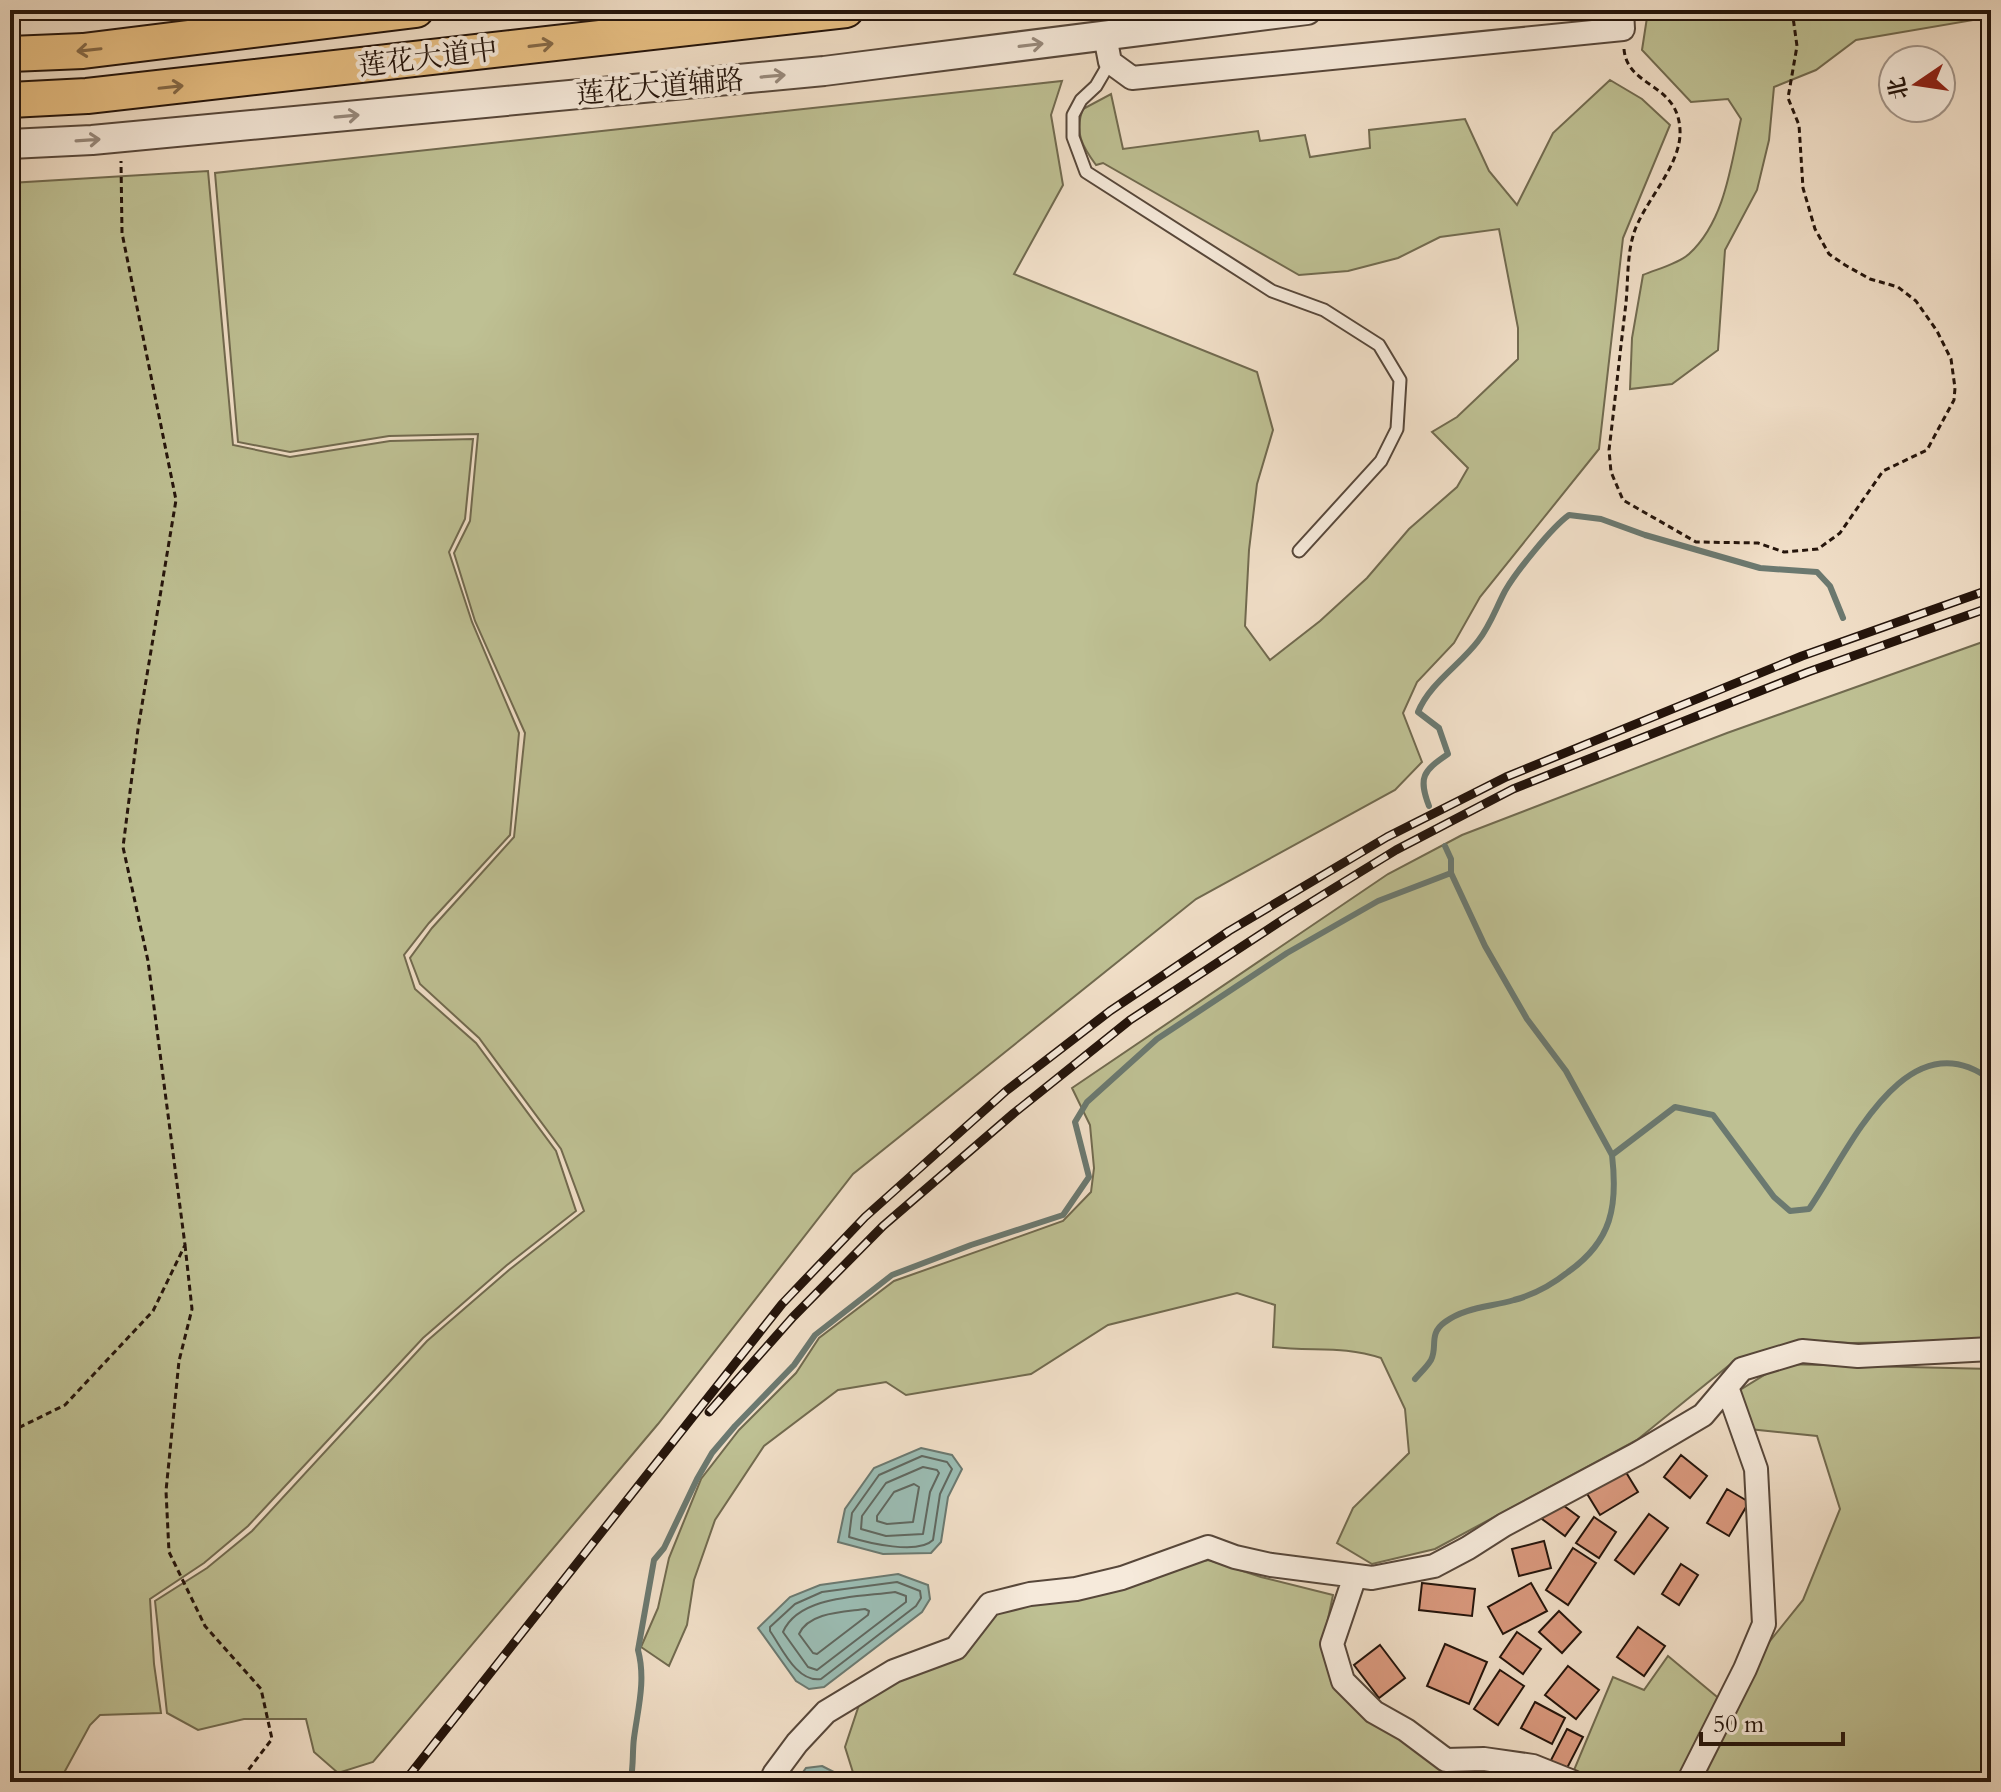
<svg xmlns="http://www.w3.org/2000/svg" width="2001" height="1792" font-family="Cardo,'Noto Serif SC',serif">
	<rect width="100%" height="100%" fill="#f1dfc8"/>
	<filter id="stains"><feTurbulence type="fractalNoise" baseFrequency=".0025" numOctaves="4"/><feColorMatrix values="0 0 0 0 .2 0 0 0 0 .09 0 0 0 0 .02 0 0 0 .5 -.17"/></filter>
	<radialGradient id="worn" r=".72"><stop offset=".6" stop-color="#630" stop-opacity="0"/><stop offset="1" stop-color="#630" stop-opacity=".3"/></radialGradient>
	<path fill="#bec093" stroke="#716a4f" stroke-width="2" d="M1991,10V17L1856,40L1816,70L1774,87L1769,140L1757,190L1725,250L1718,350L1672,384L1630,389L1632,338L1643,275C1657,269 1678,264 1689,254C1725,221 1731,165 1741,119L1728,99L1691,102L1642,50L1648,11Z
		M1610,80L1642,99L1670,125L1623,238L1599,449L1480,597L1454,643L1417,682L1403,713L1422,762L1395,790L1196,899L853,1174L658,1424L373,1762L338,1773L314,1752L306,1719H244L198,1730L167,1713L155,1601L207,1568L252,1531L427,1341L509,1270L584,1211L561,1149L479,1038L420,984L410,958L432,928L514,837L525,733L475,621L454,553L470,521L478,434L389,436L290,452L238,442L215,173L1062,81L1051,115L1063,185L1014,274L1257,372L1273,430L1257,484L1249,550L1245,626L1270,660L1320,621L1367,578L1409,529L1457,487L1468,468L1432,432L1457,417L1518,359V328L1499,229L1440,237L1398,258L1348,271L1299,275L1103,163L1096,165C1082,146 1074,132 1083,109L1111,94L1123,149L1258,131L1260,141L1305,135L1310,157L1370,148L1369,130L1465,119L1489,171L1517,205L1553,133Z
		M208,171L233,445L290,457L390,441L473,439L465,519L449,552L472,622L519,733L510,835L429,923L404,955L415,989L476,1043L556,1151L576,1211L507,1265L423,1338L248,1526L204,1563L150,1599L154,1664L161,1713L100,1715L90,1725L59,1782H10V183Z
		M1991,639V1341L1851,1343L1806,1341L1732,1363L1637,1440L1435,1549L1372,1564L1337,1543L1353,1508L1409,1453L1405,1409L1381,1358C1342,1345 1313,1352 1273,1347L1275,1305L1237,1293L1108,1325L1031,1374L906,1395L886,1382L838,1390L764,1446L715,1520L694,1580L687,1625L669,1666L641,1647L658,1608L669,1558L701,1479L739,1430L796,1373L819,1338L894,1281L1063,1221L1091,1192L1094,1168L1090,1125L1072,1088L1388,874L1462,835L1727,733Z
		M1782,1364L1991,1369V1782H1698L1757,1657L1803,1600L1840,1509L1817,1436L1749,1429L1740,1390Z
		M1209,1560L1261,1577L1333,1595L1323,1643L1368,1716L1481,1763L1559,1782H856L845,1747L859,1705L997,1612L1150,1581L1181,1564Z
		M1668,1656L1722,1701L1683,1782H1569L1613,1677L1644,1690Z"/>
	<path fill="#9bbdb4" stroke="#6b7970" stroke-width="2" d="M921,1448L952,1455L962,1469L948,1497L941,1542L931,1553L883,1554L838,1542L845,1509L874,1468Z
		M898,1574L928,1585L930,1599L922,1612L824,1687L809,1689L796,1681L758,1628L790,1597L820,1585Z
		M822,1766L836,1773L841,1782H796L806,1768Z"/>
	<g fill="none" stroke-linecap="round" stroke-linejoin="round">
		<path stroke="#606860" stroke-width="2" d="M922,1456L947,1462L952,1469L940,1494L933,1540C918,1555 868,1543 849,1537L852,1513L879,1475Z
			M923,1467L937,1470L939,1473L930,1492L923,1534L886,1536L861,1529L862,1516L886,1483Z
			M914,1484L919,1487L913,1522L887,1524L877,1521V1516L894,1492Z
			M897,1582L920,1591L921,1598L916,1606L821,1679C797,1683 782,1648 770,1631V1627L795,1604L822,1592Z
			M895,1592L906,1596V1602L817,1670L808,1667L783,1632C799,1595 861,1597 895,1592Z
			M865,1609L869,1611L868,1615L817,1654L813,1653L799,1634C809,1612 844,1612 865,1609Z"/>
		<path stroke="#6b7970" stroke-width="6" d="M1429,806C1418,777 1423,771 1448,754L1439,728L1418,712C1430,683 1460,665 1478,641C1490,626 1496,608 1505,591C1516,572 1552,527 1569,515L1601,519L1645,535L1760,568L1817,572L1830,586L1843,618
			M1451,873L1485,946L1527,1019L1566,1071L1612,1155
			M1415,1379C1420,1373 1427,1367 1431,1360C1438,1347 1428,1334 1445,1322C1465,1307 1491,1307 1514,1300C1533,1295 1553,1284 1568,1272C1612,1241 1618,1206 1612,1155L1675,1107L1713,1115L1774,1197L1790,1211L1809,1209C1847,1155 1905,1015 1991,1080
			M630,1782C634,1768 632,1753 634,1738C638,1708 646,1680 638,1650L654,1560L664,1548L697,1479L712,1453L735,1426L794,1365L815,1335L892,1275L971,1245L1063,1215L1089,1177L1075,1122L1087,1102L1157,1039L1287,953L1378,901L1451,873V859L1445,846"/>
	</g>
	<path fill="#da997e" stroke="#24140b" stroke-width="2" d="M1681,1455L1707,1476L1690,1498L1664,1477Z
		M1624,1469L1638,1492L1600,1515L1586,1492Z
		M1727,1489L1749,1502L1729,1536L1707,1523Z
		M1556,1500L1579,1517L1565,1536L1542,1519Z
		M1649,1514L1668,1528L1634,1574L1615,1560Z
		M1594,1517L1616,1532L1599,1558L1576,1543Z
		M1544,1541L1551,1568L1519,1576L1512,1549Z
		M1573,1548L1596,1563L1568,1605L1546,1590Z
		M1681,1564L1698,1575L1679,1605L1662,1594Z
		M1422,1583L1475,1589L1472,1616L1419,1610Z
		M1531,1583L1547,1611L1503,1634L1488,1607Z
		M1559,1611L1581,1632L1562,1653L1539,1632Z
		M1638,1627L1665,1646L1644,1676L1617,1657Z
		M1517,1632L1541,1649L1523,1674L1500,1657Z
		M1445,1644L1487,1662L1469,1704L1427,1686Z
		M1380,1645L1405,1678L1379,1698L1354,1665Z
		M1568,1666L1599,1690L1576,1719L1545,1695Z
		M1500,1670L1524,1686L1498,1725L1474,1709Z
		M1535,1702L1565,1718L1552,1744L1521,1728Z
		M1567,1729L1583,1737L1566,1770L1550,1762Z"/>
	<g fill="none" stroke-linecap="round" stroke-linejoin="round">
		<defs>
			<path id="service" d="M1110,62L1096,86L1081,100L1073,115V137L1086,172L1272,291L1324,310L1379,345L1400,380L1397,429L1381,461L1299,551"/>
			<path id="minor" d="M1105,36L1110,62L1132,78L1623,29L1622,10
				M1355,1576L1332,1644L1343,1681L1374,1712L1406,1730L1446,1760L1484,1759L1533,1766L1573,1782
				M774,1782V1774L797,1743L826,1712L894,1671L956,1648L990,1604L1030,1594L1076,1589L1122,1578L1208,1547L1235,1557L1271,1565L1372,1578L1434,1566L1468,1548L1504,1525L1637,1454L1703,1415L1742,1369L1802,1351L1858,1356L1991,1349
				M1688,1782L1745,1669L1764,1624L1756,1469L1727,1387"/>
			<path id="tertiary" d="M10,144L92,140L824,71L1307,10"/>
			<path id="primary" d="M10,54L83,51L416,10
				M10,100L87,96L846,10"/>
		</defs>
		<use href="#service" stroke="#57473a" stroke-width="15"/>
		<use href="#minor" stroke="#57473a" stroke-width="26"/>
		<use href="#tertiary" stroke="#57473a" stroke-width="32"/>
		<use href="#primary" stroke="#24140b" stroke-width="38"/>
		<path stroke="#24140b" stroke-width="3" stroke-dasharray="6 4" stroke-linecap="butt" d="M1624,49C1627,88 1678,82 1680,130C1682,166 1642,203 1633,236C1627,257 1628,282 1626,303C1620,352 1615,401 1609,450L1611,472L1623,500L1696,542L1758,543L1784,552L1818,549L1840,533L1883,471L1927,450L1954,400L1955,388L1951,359L1937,331L1916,301L1898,287L1870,279L1845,265L1829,254L1815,229L1803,188L1799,125L1788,98L1797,46L1792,10
			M185,1245L192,1309L179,1361L166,1491L169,1552L205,1626L261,1689L272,1739L239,1782
			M10,1432L65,1405L153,1311L185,1245L148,961L123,847L138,729L176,500L122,233L121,161"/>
		<use href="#service" stroke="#f6eadb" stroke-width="11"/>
		<use href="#minor" stroke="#f6eadb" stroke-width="22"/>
		<use href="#tertiary" stroke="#f6eadb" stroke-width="28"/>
		<use href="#primary" stroke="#e8c084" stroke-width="34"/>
		<defs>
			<path id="rail" d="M709,1412L793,1317L883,1226L1014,1113L1130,1020L1287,917L1396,850L1513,789L1808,672L1991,607
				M404,1782L782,1304L865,1217L1006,1091L1110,1011L1229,931L1387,837L1506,777L1802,656L1991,589"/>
		</defs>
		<use href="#rail" stroke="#24140b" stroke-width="9"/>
		<use href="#rail" stroke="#f6eadb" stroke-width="6" stroke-dasharray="18" stroke-linecap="butt"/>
	</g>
	<defs><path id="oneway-shaft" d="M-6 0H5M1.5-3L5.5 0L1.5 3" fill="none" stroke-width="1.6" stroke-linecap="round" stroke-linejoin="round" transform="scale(2)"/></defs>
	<g stroke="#866a48">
		<use href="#oneway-shaft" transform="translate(541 45) rotate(-7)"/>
		<use href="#oneway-shaft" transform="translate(89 50) rotate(174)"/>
		<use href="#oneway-shaft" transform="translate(171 87) rotate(-6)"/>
	</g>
	<g stroke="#988a7d">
		<use href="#oneway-shaft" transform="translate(1031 45) rotate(-7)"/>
		<use href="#oneway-shaft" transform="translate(773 76) rotate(-5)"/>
		<use href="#oneway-shaft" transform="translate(347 116) rotate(-5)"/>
		<use href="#oneway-shaft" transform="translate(88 140) rotate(-4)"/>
	</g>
	<g text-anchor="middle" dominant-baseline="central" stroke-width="8" stroke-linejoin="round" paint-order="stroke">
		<g font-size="28" fill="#24140b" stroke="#f6eadb">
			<text transform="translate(428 58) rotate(-7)">莲花大道中</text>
			<text transform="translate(660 87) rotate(-5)">莲花大道辅路</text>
		</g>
	</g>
	<rect width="2001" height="1792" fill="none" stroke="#f1dfc8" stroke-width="40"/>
	<rect x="12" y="12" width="1977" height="1768" fill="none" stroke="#24140b" stroke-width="4"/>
	<rect x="20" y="20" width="1961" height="1752" fill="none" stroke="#24140b" stroke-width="2"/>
	<g transform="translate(1917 84) rotate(257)"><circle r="38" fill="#f6eadb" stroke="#a29488" stroke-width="2"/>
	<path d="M0-6L14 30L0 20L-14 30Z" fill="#8f2418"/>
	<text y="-12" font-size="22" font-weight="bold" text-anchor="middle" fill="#24140b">北</text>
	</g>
	<path d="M1701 1732v12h142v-12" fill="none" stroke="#24140b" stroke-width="4"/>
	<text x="1713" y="1732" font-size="24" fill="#24140b" stroke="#f6eadb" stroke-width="6" paint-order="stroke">50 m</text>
	<rect width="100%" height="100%" filter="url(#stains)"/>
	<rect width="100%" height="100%" fill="url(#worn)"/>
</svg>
